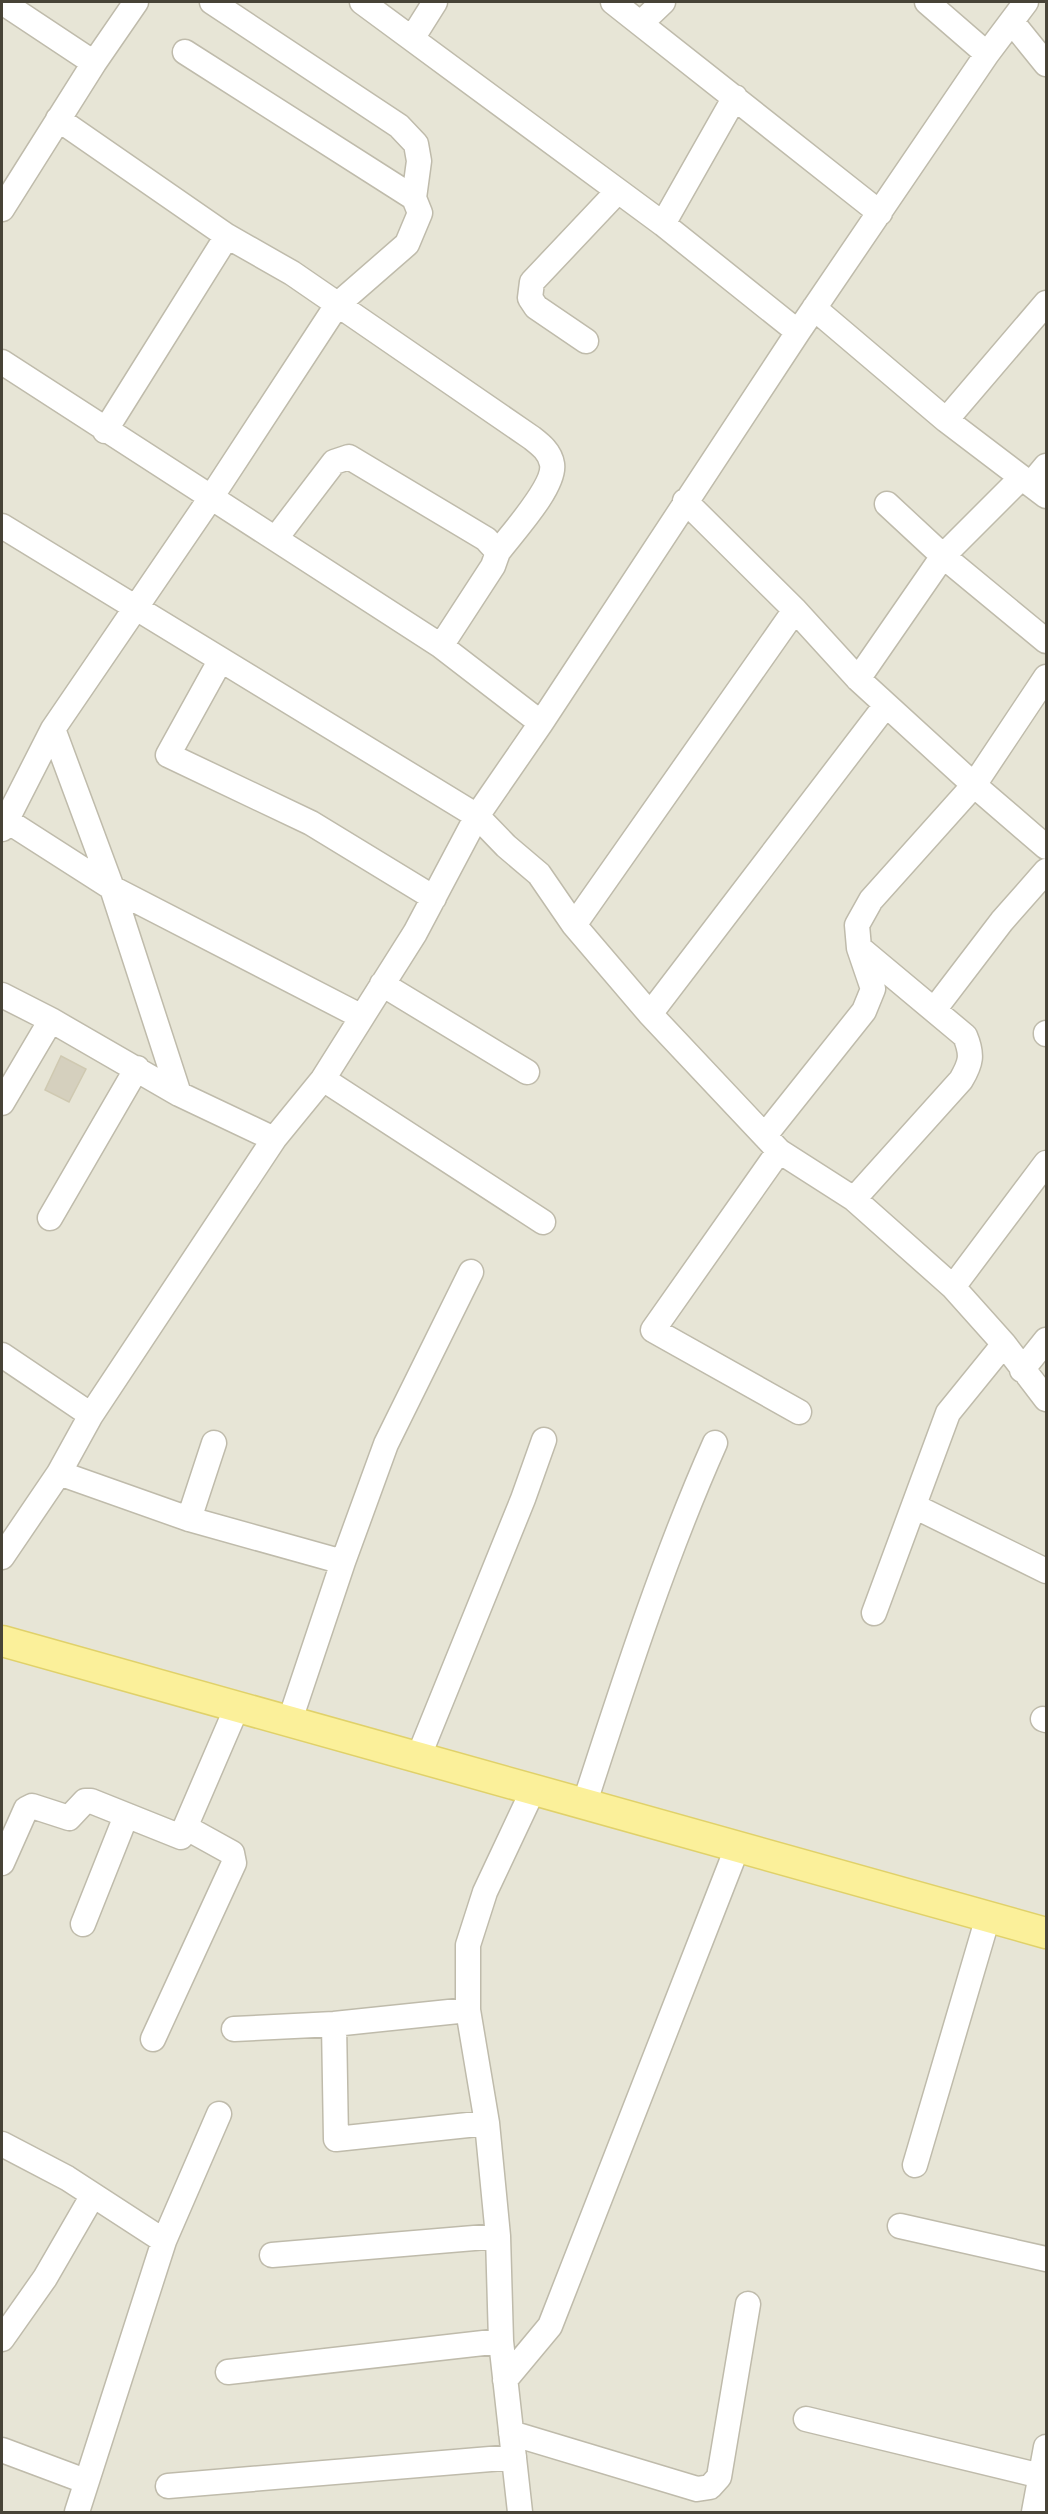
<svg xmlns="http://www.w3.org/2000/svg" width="1048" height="2514" font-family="Mulish,sans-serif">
	<rect width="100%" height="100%" fill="#f3f2e8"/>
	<path fill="#e7e5d6" d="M2,2H1046V2512H2Z"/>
	<path fill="#d5d0be" stroke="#cfc9b1" stroke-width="1.5" d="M61,1056L86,1069L69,1102L45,1090Z"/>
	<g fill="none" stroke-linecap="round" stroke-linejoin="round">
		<defs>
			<path id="minor" d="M2,2L94,63L136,2
				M362,2L663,224L798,332
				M613,2L880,213
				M927,2L987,54
				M1012,22L1046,64
				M641,23L663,2
				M413,37L435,2
				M185,52L414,198
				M58,119L227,236L292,273L532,438C541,445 550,452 552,464C556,486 512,533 498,552
				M2,209L94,63
				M663,224L735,97
				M814,308L946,420L1046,496
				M586,341L536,307L530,298L532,282L617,192
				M2,362L441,646L541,723
				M946,420L1046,303
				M105,431L227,236
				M1031,484L1046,466
				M685,501L795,610L858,679L974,785L1046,847
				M887,504L943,556L1046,641
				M2,526L477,816L506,846L539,874L574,925L650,1014L779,1151L854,1199L953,1287L1004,1344L1046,1399
				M276,538L334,462L349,457L486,539L498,552L493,566L441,646
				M220,661L168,755L311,823L434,898
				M858,679L943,556L1021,478
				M53,729L112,888L179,1094
				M6,820L112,888L362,1017
				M2,829L53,729L212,496L337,305L407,244L420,213L414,198L419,161L416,144L399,126L212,2
				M574,925L795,610
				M382,984L527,1072
				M2,995L51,1020
				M934,1010L1002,921L1046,871
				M650,1014L886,705
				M1046,1034V1033
				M323,1079L543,1222
				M2,1103L51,1020L179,1094L274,1139
				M766,1134L864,1011L873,989L859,948L857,925L871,900L974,785L1046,677
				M779,1151L653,1330L799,1412
				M854,1199L961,1080C971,1063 973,1055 965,1036L862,950
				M50,1218L137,1068
				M953,1287L1046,1163
				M2,1355L91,1415
				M1022,1370L1046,1340
				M59,1473L189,1519L343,1562L290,1720
				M914,1506L1046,1571
				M189,1519L214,1443
				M2,1557L59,1473L91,1415L274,1139L323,1079L362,1017L415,933L477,816L541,723L798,332L987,54L1026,2
				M343,1562L386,1444L471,1272
				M874,1613L948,1413L1004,1344
				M1043,1719L1046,1720
				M418,1758L523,1499L544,1440
				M584,1805C624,1682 663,1560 715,1443
				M2,1863L26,1809L32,1806L69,1818L85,1801H91L181,1837L237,1707
				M83,1924L126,1816
				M334,2024L336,2139L487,2123
				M234,2029L334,2024L468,2010
				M153,2039L234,1863L232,1853L185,1827
				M2,2144L67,2178L164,2241
				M915,2165L988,1917
				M900,2226L1046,2259
				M272,2255L498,2236
				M2,2339L45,2278L93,2195
				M228,2372L501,2341
				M505,2380L550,2326L737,1848
				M806,2419L1041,2476
				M511,2433L697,2489L710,2487L719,2477L748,2304
				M2,2450L85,2481
				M168,2486L514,2457
				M77,2512L164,2241L219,2114
				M520,2512L501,2341L498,2236L487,2123L468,2010V1945L485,1892L533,1790
				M1034,2512L1046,2447"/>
			<path id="major" d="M2,1641L1046,1933"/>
		</defs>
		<use href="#minor" stroke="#bfbbab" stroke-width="27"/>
		<use href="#major" stroke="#e0d16a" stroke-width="33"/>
		<use href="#minor" stroke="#fff" stroke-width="24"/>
		<use href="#major" stroke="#fbf09a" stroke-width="30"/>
	</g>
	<rect width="1048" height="2514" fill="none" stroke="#474337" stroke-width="6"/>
</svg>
